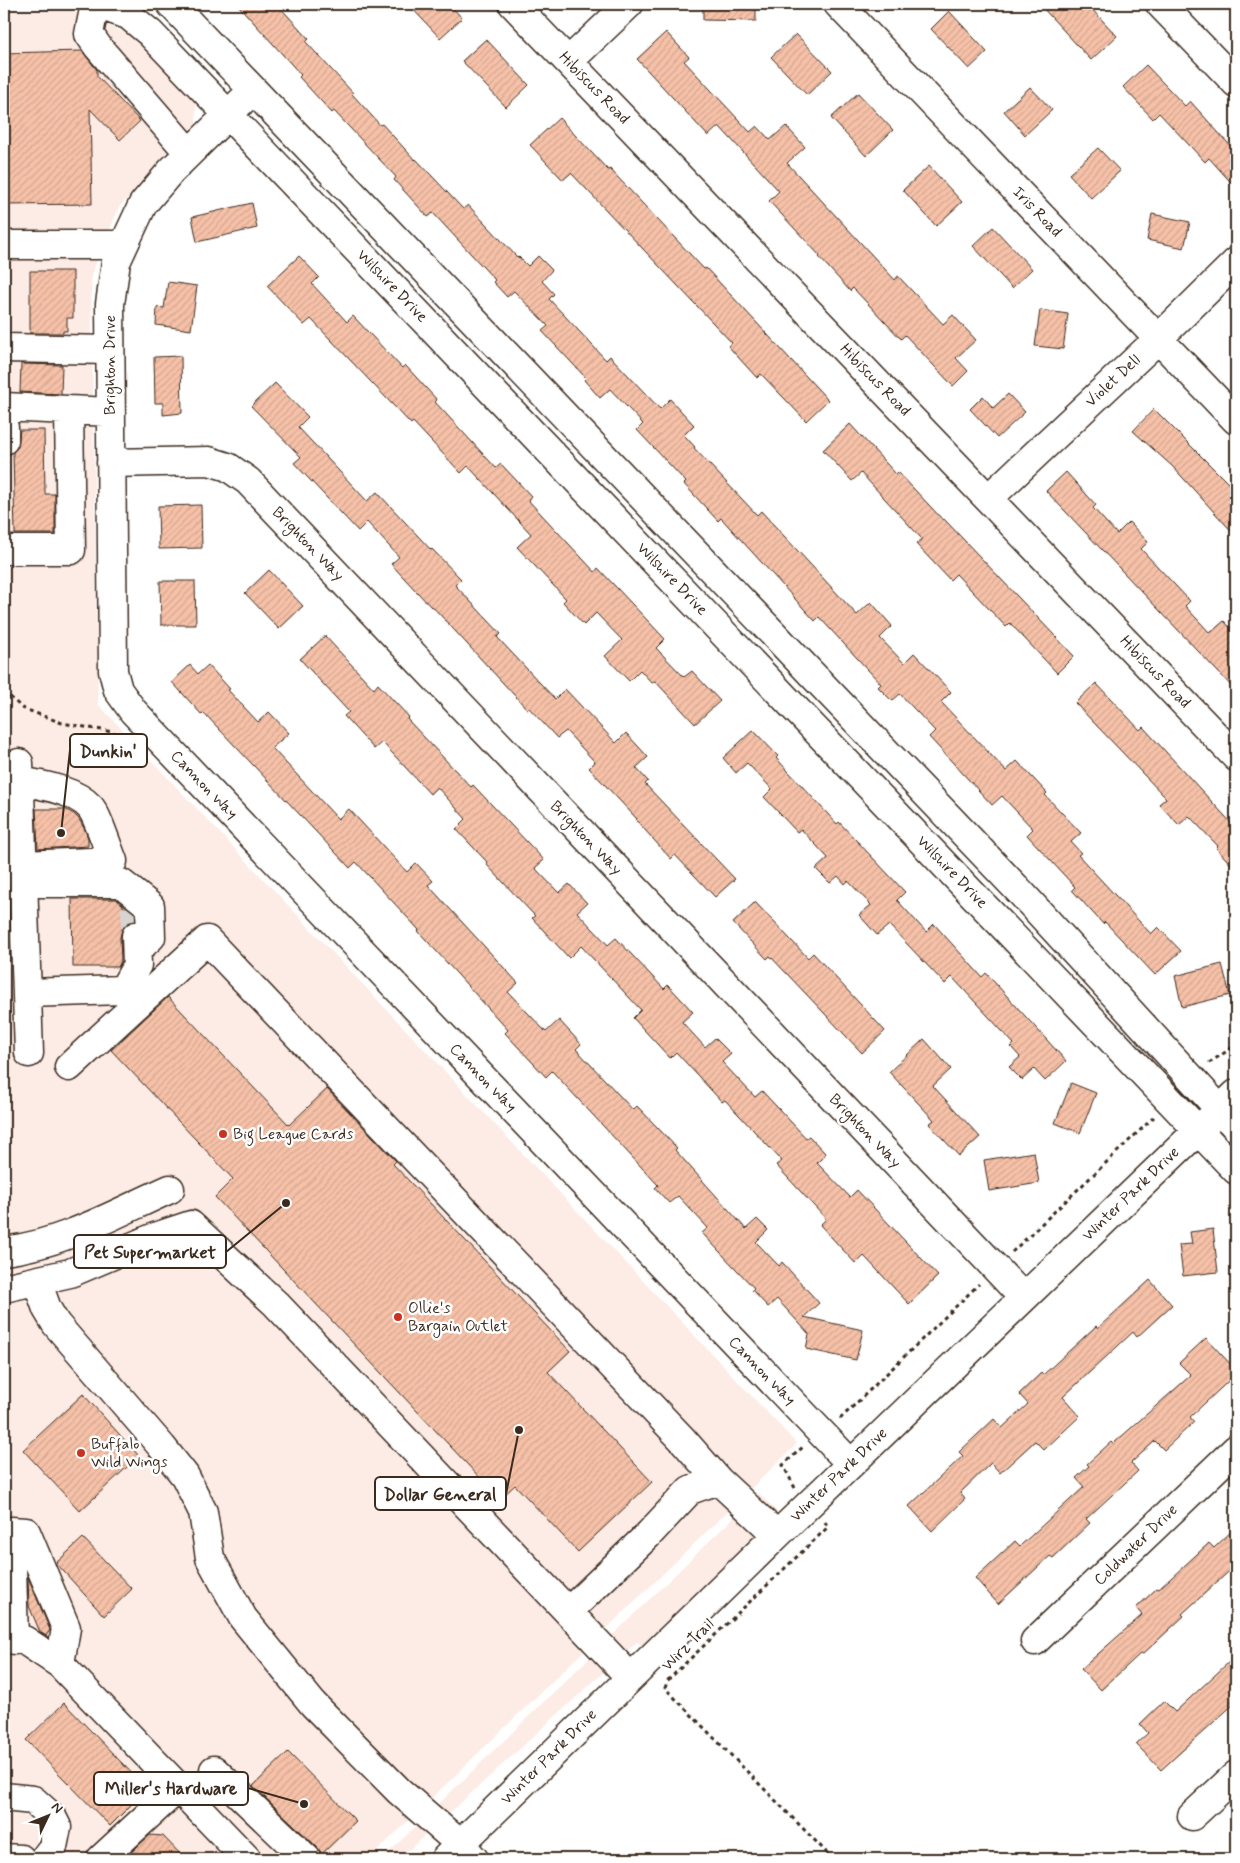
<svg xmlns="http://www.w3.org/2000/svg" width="1240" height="1863" font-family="Mynerve,sans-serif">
	<defs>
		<pattern id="building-hatch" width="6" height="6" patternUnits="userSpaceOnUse" patternTransform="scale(1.25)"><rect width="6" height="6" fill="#f6c1a8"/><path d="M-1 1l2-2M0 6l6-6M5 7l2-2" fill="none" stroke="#d4a690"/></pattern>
	</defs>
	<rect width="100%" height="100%" fill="#fff"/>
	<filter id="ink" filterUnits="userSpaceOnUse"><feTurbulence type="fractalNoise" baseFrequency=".02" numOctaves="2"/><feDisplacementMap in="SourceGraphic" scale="10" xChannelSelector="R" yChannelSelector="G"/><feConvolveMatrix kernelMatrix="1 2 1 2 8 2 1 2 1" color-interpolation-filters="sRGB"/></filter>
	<g filter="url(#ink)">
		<path fill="#fcece5" d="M4,11H71L136,37L196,103V124L119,207L91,276L98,704L797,1444L369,1859H4Z
			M759,1493L781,1516L645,1648L637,1642L399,1859H382Z"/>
		<path fill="url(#building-hatch)" stroke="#3b2a1e" d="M237,4H277L309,39L306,42L353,93L352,94L380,125L382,124L415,160L416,159L463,209L468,205L518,258L519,257L528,266L538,256L552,270L542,281L554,294L549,299L606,360L610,356L660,409L670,399L694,425L684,435L695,447L694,448L757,515L761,511L857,615L871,602L892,626L880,638L904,663L914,653L951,692L941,702L1006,771L1017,761L1047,793L1045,795L1081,833L1071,842L1081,853L1078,855L1151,934L1158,927L1181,951L1155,975L1105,922L1103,924L1072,890L1075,887L1027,835L1033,829L1002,796L992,805L929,737L935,731L900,694L892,701L878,687L881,684L819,617L815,621L721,518L718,521L684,484L686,482L637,430L643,424L610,389L600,398L584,380L586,378L542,331L548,326L514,291L507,297L493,282L495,280L433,213L428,217L394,180L396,177L334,111L332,113L299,77L301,75Z
			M408,4H449L462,18L440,38Z
			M703,4H756V21L703,20Z
			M1039,4H1087L1117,36L1091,60Z
			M949,11L987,52L969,69L931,29Z
			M666,32L689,57L684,61L750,132L757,126L770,140L786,126L805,147L787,163L895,280L898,276L943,324L953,315L976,340L956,358L968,371L953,386L905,335L901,339L853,288L850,291L819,257L820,256L769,201L779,191L719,126L708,136L637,59Z
			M796,34L832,71L807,95L771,57Z
			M486,39L529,85L506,107L462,61Z
			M82,51L97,70V76L140,121L120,140L90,109L92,204L4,205V53Z
			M1146,65L1185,106L1190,101L1236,152V188L1209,158L1205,162L1159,113L1153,119L1123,87Z
			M1030,87L1052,110L1025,135L1004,111Z
			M858,93L893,130L866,156L831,118Z
			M559,118L608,170L610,169L704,269L706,268L828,400L806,421L761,374L757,378L728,346L732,343L571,173L563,180L530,145Z
			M1098,148L1120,171L1091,198L1069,174Z
			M929,166L962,202L936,226L903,190Z
			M252,203L257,228L197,242L192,217Z
			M1152,214L1190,222L1184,248L1147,240Z
			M993,227L1032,269L1012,288L973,246Z
			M299,256L319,277L312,284L347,322L353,316L402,368L405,365L437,400L435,402L496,468L501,464L531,496L528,500L595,572L598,568L665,639L656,648L684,677L692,671L720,701L695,724L655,681L652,683L640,670L629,681L605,656L622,640L596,613L584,625L563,602L566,599L517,547L531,534L468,466L461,473L413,422L411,424L311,319L304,325L267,286Z
			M30,271H73V318H67V331H63V333H30Z
			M168,282L197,286L191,330L156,325L157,307L164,308Z
			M1040,310L1068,314L1063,349L1035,346Z
			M181,356L182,413L163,415V403H155L154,357Z
			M21,364L62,365L61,394L20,392Z
			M275,383L308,417L298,427L367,501L377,492L431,550L432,549L461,579L455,585L501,634L497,637L555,699L565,689L616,743L626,733L648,757L636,768L648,781L645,784L735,879L715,897L675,855L671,859L636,820L637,819L589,768L595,762L566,731L557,738L529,708L527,709L432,606L431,607L391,564L399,557L367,522L358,531L294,463L301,457L251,406Z
			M1008,394L1025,412L997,438L970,409L983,396L993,408Z
			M1154,409L1236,491V536L1173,467L1133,431Z
			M850,424L896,474L898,472L943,520L944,519L1074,656L1057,673L1010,623L1006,627L956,574L950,580L916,544L922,539L861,473L852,481L823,450Z
			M20,430H44L45,494H55V534H15L13,452L18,447Z
			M1066,472L1096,505L1093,508L1117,534L1129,522L1148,542L1141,549L1190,601L1185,606L1210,633L1224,621L1236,634V691L1046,491Z
			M201,505L202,548L159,549L158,506Z
			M269,570L303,606L279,629L245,593Z
			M160,581H195L196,625H161Z
			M325,636L374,689L378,684L409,717L407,719L471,787L473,785L544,860L535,868L559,893L569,884L587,903L577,912L608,945L616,938L664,989L668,985L693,1012L682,1022L705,1047L715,1038L731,1054L722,1062L755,1097L762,1091L806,1138L809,1136L826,1154L817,1163L850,1197L857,1190L938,1276L909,1304L864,1256L856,1264L820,1225L826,1219L776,1165L782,1161L725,1100L722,1102L676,1052L670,1058L633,1018L641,1010L581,946L569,958L532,918L535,916L487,865L488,863L456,829L466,819L437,787L430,794L382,742L374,749L344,716L349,712L300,659Z
			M190,665L198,674L208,665L230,689L228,690L258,722L269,712L289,733L272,748L338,819L349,809L407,872L416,863L433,881L428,885L518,983L508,992L546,1032L559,1020L581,1044L576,1049L633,1110L637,1106L677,1148L675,1150L746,1229L757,1219L768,1230L756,1242L779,1266L782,1262L819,1303L804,1317L863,1330L856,1360L806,1349L809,1334L777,1299L768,1307L752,1290L754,1288L702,1233L708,1228L678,1196L669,1203L655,1188L658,1185L552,1071L546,1077L505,1033L508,1030L418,931L419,930L356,862L350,868L204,713L202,715L172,682Z
			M1096,683L1140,730L1143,727L1236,828V870L1216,848L1218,846L1189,816L1179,825L1159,804L1166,798L1075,703Z
			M753,730L778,756L776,758L837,824L839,822L905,892L897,900L926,932L934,924L982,977L986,973L1066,1061L1045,1081L1034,1069L1022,1080L1009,1067L1020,1057L1011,1047L1014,1044L952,977L945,984L889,925L877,935L859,915L871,905L848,881L845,884L838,876L830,883L816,869L828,858L801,829L797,832L764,797L772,789L747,763L736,773L723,758Z
			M36,809H65L74,814L79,819L85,830L88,838V846L38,849Z
			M72,899H116L123,905V907H126L135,914V921L127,923L122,929L120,937L121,961L118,967H73Z
			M755,902L808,958L813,953L885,1031L862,1053L770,956L767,959L733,923Z
			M1222,964L1230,995L1182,1007L1175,976Z
			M168,997L289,1125L327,1089L396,1161L393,1164L570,1351L548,1372L652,1482L578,1552L515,1485L500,1499L215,1197L233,1179L111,1050Z
			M924,1039L951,1069L933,1086L980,1137L959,1156L929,1124L934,1120L889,1072Z
			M1071,1083L1096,1093L1080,1133L1055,1123Z
			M1034,1152L1039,1183L989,1191L984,1160Z
			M1213,1229L1218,1272L1183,1276L1179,1245L1192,1244L1190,1232Z
			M1150,1280L1172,1305L1137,1337L1133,1332L1063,1397L1080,1416L1044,1450L1035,1441L1000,1473L991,1463L960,1493L965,1499L932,1531L909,1506L963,1456L959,1452L994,1419L1002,1428L1028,1404L1019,1394L1041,1373L1043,1375L1096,1326L1098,1328Z
			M1206,1338L1236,1370V1374L1190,1417L1194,1422L1164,1450L1155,1441L1131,1463L1138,1471L1086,1519L1090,1523L1053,1558L1050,1556L998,1604L975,1578L1015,1541L1020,1546L1084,1487L1076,1478L1089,1466L1087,1464L1111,1442L1113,1444L1191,1375L1179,1363Z
			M83,1394L139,1456L80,1511L23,1450Z
			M1236,1527V1565L1182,1614L1184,1616L1143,1654L1141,1653L1101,1690L1081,1669L1142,1615L1136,1608L1157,1588L1159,1589L1209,1543L1214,1548Z
			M83,1538L132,1589L104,1616L56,1563Z
			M28,1577L50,1630L46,1636L40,1632L29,1606Z
			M1229,1662L1236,1670V1702L1161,1770L1136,1744L1148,1733L1140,1724L1164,1701L1175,1712Z
			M64,1703L147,1789L110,1826L26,1740Z
			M288,1752L356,1821L322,1854L318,1848L253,1786Z
			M150,1835L163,1836L185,1859H124Z"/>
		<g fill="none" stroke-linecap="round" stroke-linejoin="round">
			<path stroke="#d8d4d2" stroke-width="28" stroke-dasharray="28 14" stroke-linecap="butt" d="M135,907L136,936"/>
			<defs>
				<path id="minor" d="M95,4L89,34L98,47L189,153
					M96,4L128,15L150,33L1236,1170
					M171,4L1023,895L1236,1127
					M513,4L1236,757
					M838,4L1236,420
					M1160,4L1236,83
					M569,61L629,4
					M253,90L171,171L143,204L116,262L110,304L113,671L118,690L133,711L851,1464
					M4,245H123
					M4,348L110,350
					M4,407L111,412
					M4,428V440
					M111,463L209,461L228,467L248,481L1023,1297
					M989,498L1158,339L1236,262
					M4,550H71L69,410
					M19,763L29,1053
					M20,781C41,785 75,790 90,807C97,814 108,849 113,861L23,865
					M23,883H121L150,906L151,937L137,950
					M27,993L123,990L137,965L136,936
					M69,1067L207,940L683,1440L718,1480
					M4,1251C63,1244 116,1213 170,1189
					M37,1281L47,1309L56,1324L162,1447L185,1476L203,1512L210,1558L243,1618L313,1704L399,1791L460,1844L474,1859
					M4,1288L70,1273L155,1237L191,1225L276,1304L630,1677
					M4,1531H11L14,1640
					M11,1531L26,1532L66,1628L60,1664
					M569,1611L649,1534L690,1490L718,1480L777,1535
					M4,1639L24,1640L60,1664L247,1859
					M1035,1641L1236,1449
					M214,1770L307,1859
					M4,1797L33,1800L52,1817L57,1827L53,1847L44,1859
					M1192,1816L1236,1775
					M4,1858L21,1859
					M101,1859L179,1787
					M445,1859L777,1535L1236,1094"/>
			</defs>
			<use href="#minor" stroke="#3b2a1e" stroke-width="31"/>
			<path stroke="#3b2a1e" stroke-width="3" stroke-dasharray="4 4" stroke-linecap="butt" d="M4,691L22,708L62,723L113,732L124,738
				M1209,1063L1236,1045
				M1012,1252L1154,1117
				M840,1419L979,1284
				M795,1488L783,1465L804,1446
				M825,1522L828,1527L668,1680L665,1688L833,1859"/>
			<use href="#minor" stroke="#fff" stroke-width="28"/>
		</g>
	</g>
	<g fill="#c8321e" stroke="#fff" stroke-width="2">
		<circle cx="223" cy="1134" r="5"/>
		<circle cx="398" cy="1317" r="5"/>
		<circle cx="81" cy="1453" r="5"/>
	</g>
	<g text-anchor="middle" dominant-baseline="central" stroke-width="5" stroke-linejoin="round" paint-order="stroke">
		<g font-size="16" fill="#3b2a1e" stroke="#fff">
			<text transform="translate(594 88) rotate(46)">Hibiscus Road</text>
			<text transform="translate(1037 212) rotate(46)">Iris Road</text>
			<text transform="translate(392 286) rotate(46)">Wilshire Drive</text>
			<text transform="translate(110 365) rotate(-90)">Brighton Drive</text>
			<text transform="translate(875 380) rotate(46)">Hibiscus Road</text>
			<text transform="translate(1113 381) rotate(-43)">Violet Dell</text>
			<text transform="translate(308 544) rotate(46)">Brighton Way</text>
			<text transform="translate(672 579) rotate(46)">Wilshire Drive</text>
			<text transform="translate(1155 672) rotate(46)">Hibiscus Road</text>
			<text transform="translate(204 785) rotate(46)">Cannon Way</text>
			<text transform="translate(586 838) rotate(46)">Brighton Way</text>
			<text transform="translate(952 872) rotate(46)">Wilshire Drive</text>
			<text transform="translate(483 1078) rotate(46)">Cannon Way</text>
			<text transform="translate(865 1131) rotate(46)">Brighton Way</text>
			<text transform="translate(1131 1194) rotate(-44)">Winter Park Drive</text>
			<text transform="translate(762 1371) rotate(46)">Cannon Way</text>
			<text transform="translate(839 1475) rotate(-44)">Winter Park Drive</text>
			<text transform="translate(1136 1545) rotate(-44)">Coldwater Drive</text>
			<text transform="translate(688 1645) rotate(-45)">Wirz Trail</text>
			<text transform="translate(549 1757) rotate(-45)">Winter Park Drive</text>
		</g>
		<g font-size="16" fill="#3b2a1e" stroke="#fff" text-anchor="start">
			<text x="233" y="1134">Big League Cards</text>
			<text x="408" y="1308">Ollie's<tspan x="408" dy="18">Bargain Outlet</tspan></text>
			<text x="91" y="1444">Buffalo<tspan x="91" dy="18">Wild Wings</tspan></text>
		</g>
	</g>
	<path fill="none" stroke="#3b2a1e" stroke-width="2" d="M61 833L70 750M286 1203L226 1252M519 1430L506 1494M304 1804L248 1788"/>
	<g fill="#3b2a1e" stroke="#fff" stroke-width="2">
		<circle cx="61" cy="833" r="5"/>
		<circle cx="286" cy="1203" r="5"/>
		<circle cx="519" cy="1430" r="5"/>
		<circle cx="304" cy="1804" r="5"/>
	</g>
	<g fill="#fff" stroke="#3b2a1e" stroke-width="2">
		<rect x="70" y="734" width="77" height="33" rx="5"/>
		<rect x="74" y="1235" width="152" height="33" rx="5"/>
		<rect x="375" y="1477" width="131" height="33" rx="5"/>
		<rect x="94" y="1772" width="154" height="33" rx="5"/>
	</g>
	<g font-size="18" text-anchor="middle" font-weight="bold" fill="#3b2a1e">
		<text x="108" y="757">Dunkin'</text>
		<text x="150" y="1258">Pet Supermarket</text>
		<text x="440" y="1500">Dollar General</text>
		<text x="171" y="1794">Miller's Hardware</text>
	</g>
	<rect width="1240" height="1863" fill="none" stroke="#fff" stroke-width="20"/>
	<rect x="10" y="10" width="1220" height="1843" fill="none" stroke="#3b2a1e" stroke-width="2" filter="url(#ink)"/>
	<g transform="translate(48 1816) rotate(47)" stroke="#ffffff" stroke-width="4" paint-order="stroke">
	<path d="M0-4L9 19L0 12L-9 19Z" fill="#3b2a1e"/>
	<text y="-8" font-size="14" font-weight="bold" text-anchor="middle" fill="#3b2a1e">N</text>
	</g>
</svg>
